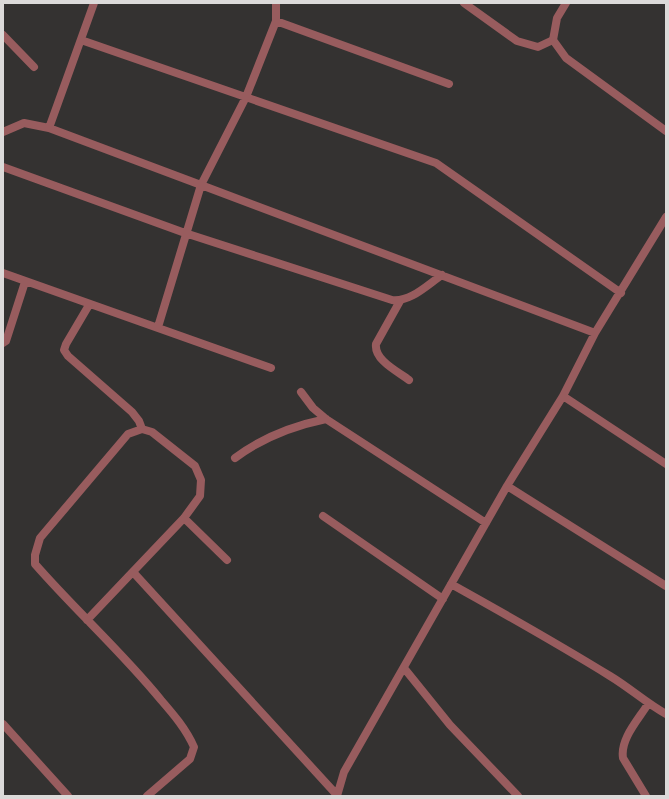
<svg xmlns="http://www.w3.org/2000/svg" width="669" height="799" font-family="'Fira Sans Condensed',sans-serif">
	<rect width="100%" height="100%" fill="#343231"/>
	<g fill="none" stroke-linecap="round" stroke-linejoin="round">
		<path stroke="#985c5e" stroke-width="8" d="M464,3L517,41L538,47L553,40"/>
		<path stroke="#985c5e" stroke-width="8" d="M276,3V21L246,97L201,185L595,333
			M566,3L557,18L553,40L566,58L666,131
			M276,21L449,84
			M3,35L34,67
			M81,40L436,163L621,293
			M49,128L94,3
			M3,132L24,123L49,128L201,185L158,327
			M3,167L185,233L392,300C411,302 427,285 442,275
			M3,273L271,368
			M400,301L376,344C374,360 397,371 409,380
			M89,305L66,344L64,350L68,356L132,412L139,421L142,429
			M3,343L6,341L25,282
			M301,392L313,408L326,419L486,523
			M563,396L666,464
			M235,458C263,437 292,426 326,419
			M507,486L666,586
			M323,516L443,599
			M184,518L227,560
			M133,572L336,794
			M451,584C505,614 558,644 610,676C630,688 646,703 666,714
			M87,620L184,518L200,496L201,480L195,466L152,432L142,429L128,434L40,538L35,555V564C76,611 122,652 161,700C174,715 186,729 194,747L190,759L147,796
			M404,668L450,725L518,796
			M3,724L68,796
			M337,796L344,772L507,486L563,396L595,333L666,217
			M646,796L623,758C620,739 638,720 648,704"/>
	</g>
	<rect width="669" height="799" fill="none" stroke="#dcdad9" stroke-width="8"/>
</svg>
